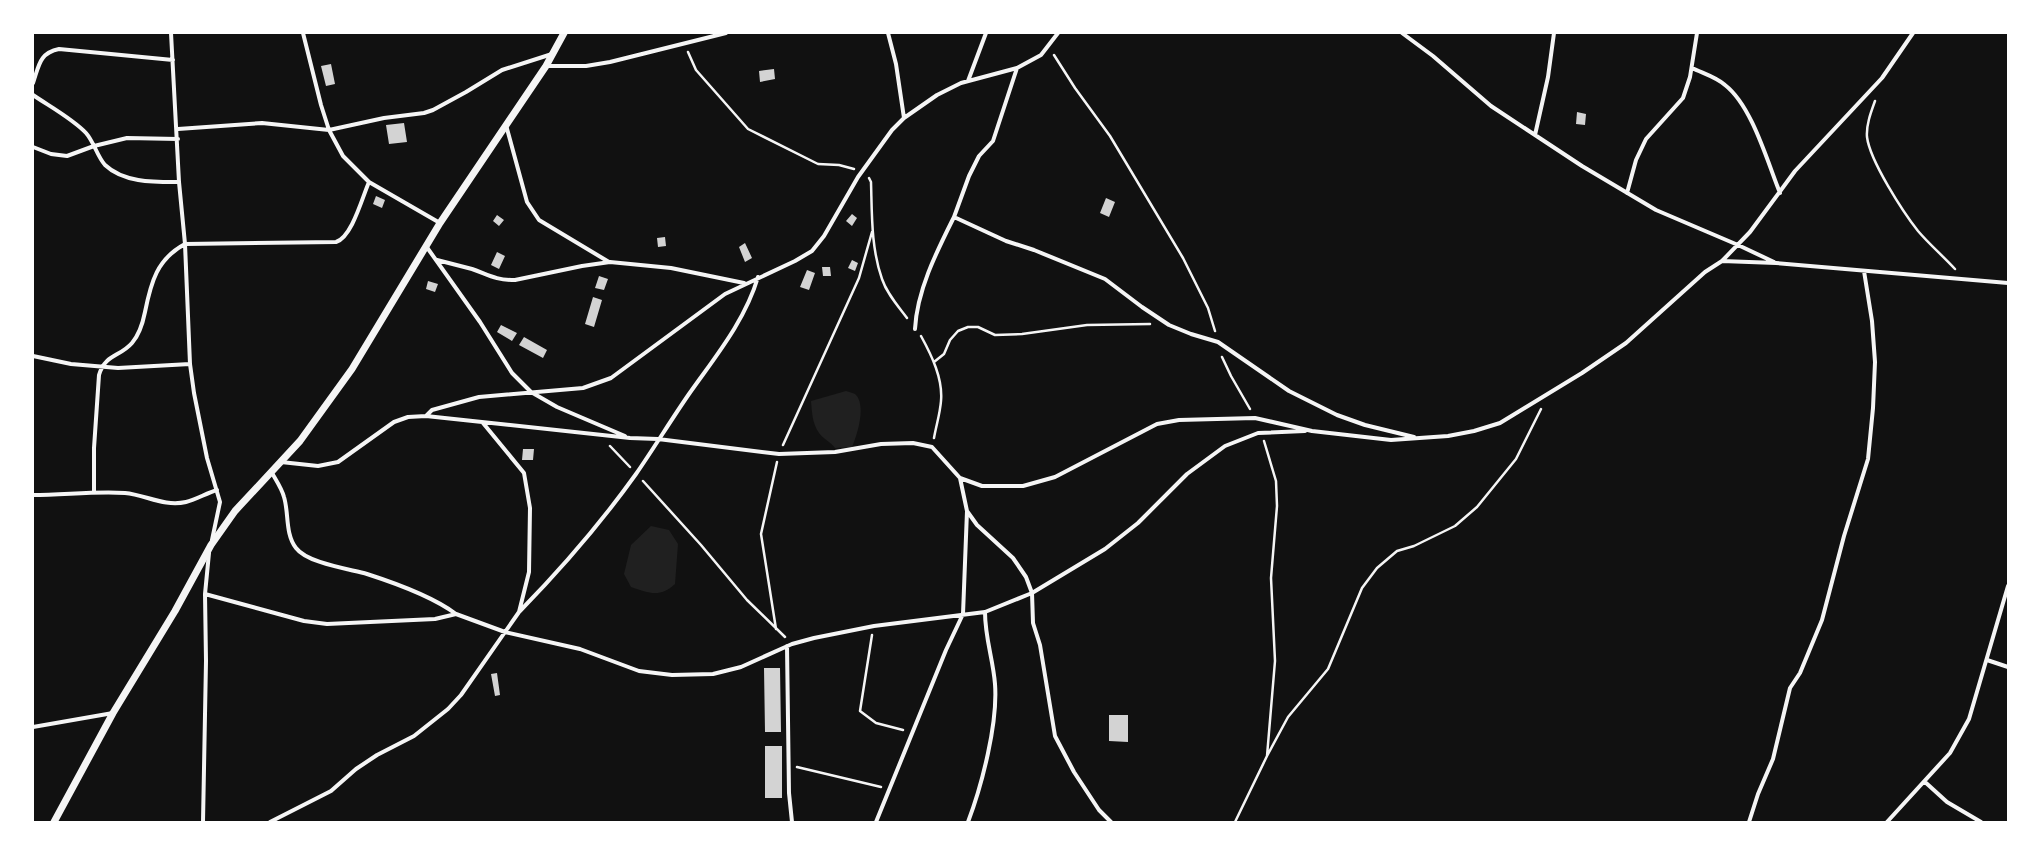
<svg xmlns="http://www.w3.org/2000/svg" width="2041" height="855" font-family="'Alegreya Sans',sans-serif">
	<rect width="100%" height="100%" fill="#111"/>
	<path fill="#202020" d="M846,391C849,392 853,393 855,394C867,404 857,436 852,447L835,448C831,442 823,439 819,433C812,423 812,412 811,401Z
		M651,526L669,530L678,544L675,584C660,598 649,593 631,587L624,574L631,545Z"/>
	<path fill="#d3d3d3" d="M331,64L335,84L326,86L321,66Z
		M774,69L775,79L760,82L759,71Z
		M1577,112L1586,114L1585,125L1576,124Z
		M404,123L407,142L389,144L386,125Z
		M376,196L385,200L382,208L373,204Z
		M1106,198L1115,202L1109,217L1100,213Z
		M852,214L857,218L852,226L846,221Z
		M497,215L504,220L499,226L493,221Z
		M665,237L666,246L658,247L657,238Z
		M745,243L752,258L745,262L739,247Z
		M497,252L505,256L499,269L491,265Z
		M852,260L858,263L855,271L848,268Z
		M822,267H830L831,276H823Z
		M807,270L815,273L809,290L800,287Z
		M599,276L608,279L604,290L595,288Z
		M428,281L438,284L435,292L426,289Z
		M593,297L602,300L594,327L585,324Z
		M501,325L517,333L512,341L497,332Z
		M524,337L547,350L543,358L519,345Z
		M523,449H534L533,460H522Z
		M764,668H780L781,732H765Z
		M497,673L500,695L495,696L491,674Z
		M1109,715H1128V742L1109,741Z
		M765,746H782V798H765Z"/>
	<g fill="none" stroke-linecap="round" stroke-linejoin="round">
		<path stroke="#f5f5f5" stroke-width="2.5" d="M688,52L696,70L748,129L818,164L839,165L854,169
			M1054,55L1075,88L1110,136L1183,258L1208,308L1215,331
			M1875,101C1871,112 1866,125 1867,137C1870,161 1903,212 1918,231C1929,244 1943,256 1955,269
			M869,178L871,182C872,214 871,248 882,279C887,294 898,306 907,318
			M921,336C932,356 943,379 941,401C940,414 936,426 934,438
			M1222,357L1231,376L1250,409
			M934,362L944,354L950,340L958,331L968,327H978L995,335L1022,334L1087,325L1150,324
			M1264,441L1276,481L1277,506L1271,578L1275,661L1267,756
			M783,445L859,278L872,232
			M610,446L630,467
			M643,481L701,545L747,600L785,637
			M776,629L761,534L777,462
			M872,635L860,711L876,723L903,730
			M797,767L881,787
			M1235,822L1267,756L1288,717L1328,669L1362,588L1377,568L1397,551L1414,546L1455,526L1477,507L1516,459L1541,409"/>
		<path stroke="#f5f5f5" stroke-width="4" d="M171,33L179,182L185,244L190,364L194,393L207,458L220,502L212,540
			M303,33L321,105L329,130L343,156L369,182L440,223
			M888,33L896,64L904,118
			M1402,33L1433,56L1491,106L1582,166L1656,210L1738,245L1774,262
			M546,66H586L610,62L726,33
			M1692,68C1702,73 1716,77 1725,85C1752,106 1767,161 1780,193
			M968,81L986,33
			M33,83C39,66 39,53 59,49L173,60
			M33,95C49,106 73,119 86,133C94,142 97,156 105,165C124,183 155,182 179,182
			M506,125L527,202L539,220L609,262
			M178,129L262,123L329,130L384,118L424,113L433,110L466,92L502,70L552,54
			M1535,135L1548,77L1554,33
			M33,147L51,154L67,156L94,146L127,138L178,139
			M1627,193L1636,160L1646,139L1683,98L1690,77L1697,33
			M954,217L969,176L979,156L993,141L1017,68
			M426,246L480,322L512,373L531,392L557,407L625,436
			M437,260C449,263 460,266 472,269C489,275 495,280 515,280L582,266L610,262L671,268L744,283
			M1722,261L1750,232L1795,171L1882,78L1913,33
			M915,329C917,290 937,251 954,217L1006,241L1034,250L1105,279L1142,307L1169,325L1191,334L1218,342L1289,391L1337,415L1365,425L1414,437
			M33,356L71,364L118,368L190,364
			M426,416L432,410L479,397L583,388L611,378L725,294L795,261L812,251L824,236L858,177L892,130L904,118L937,95L961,83L1017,68L1041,55L1058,33
			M281,462L318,466L338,462L394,422L408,417L426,416L630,438L658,439L779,454L835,452L881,444L913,443L932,447L960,478L982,486H1023L1055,477L1157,424L1179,420L1255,418L1312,431L1391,440L1448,436L1474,431L1500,423L1582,373L1626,343L1705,272L1722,261L1776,263L2008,283
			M272,473C276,480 282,489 284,497C289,513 285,534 296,548C307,563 349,569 367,574C395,583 432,596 456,614
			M960,478L967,511L977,525L1013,558L1026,577L1032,593L1033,623L1040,645L1055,736L1074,772L1099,810L1111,822
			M94,492V448L99,375C105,354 120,357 132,343C139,335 143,322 145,312C151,282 157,259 185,244L336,242C352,237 362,198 369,182
			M33,495C64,495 95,491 125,493C146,495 164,507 186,502C195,500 207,493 217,490
			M205,594L304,621L327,624L435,619L456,614L505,632L580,649L639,671L672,675L713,674L741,667L792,644L814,638L874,626L985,612L1032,593L1105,549L1138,523L1187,474L1225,446L1258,433L1305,431
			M520,611C562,568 601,523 636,474C654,448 671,420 689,394C715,357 745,321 758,277
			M787,646L789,793L792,822
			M1987,660L2008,667
			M33,727L113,713
			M1925,782L1947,802L1981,822
			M203,822L206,661L205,594L209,553
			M270,822L331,791L356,769L377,755L414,736L448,709L461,695L519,612L529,572L530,508L524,473L483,423
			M876,822L946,650L963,614L967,511
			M968,822C982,785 998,723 995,684C993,659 985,638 985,612
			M1749,822L1758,794L1773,759L1790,688L1800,673L1822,620L1844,536L1868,459L1873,408L1875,362L1872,321L1864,271
			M1887,822L1950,753L1969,719L2008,586"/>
		<path stroke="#f5f5f5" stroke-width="7" d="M54,822L113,713L175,611L211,545L235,511L300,441L352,369L440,223L546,66L564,33"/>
	</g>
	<rect width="2041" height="855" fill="none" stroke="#ffffff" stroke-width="68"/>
</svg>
